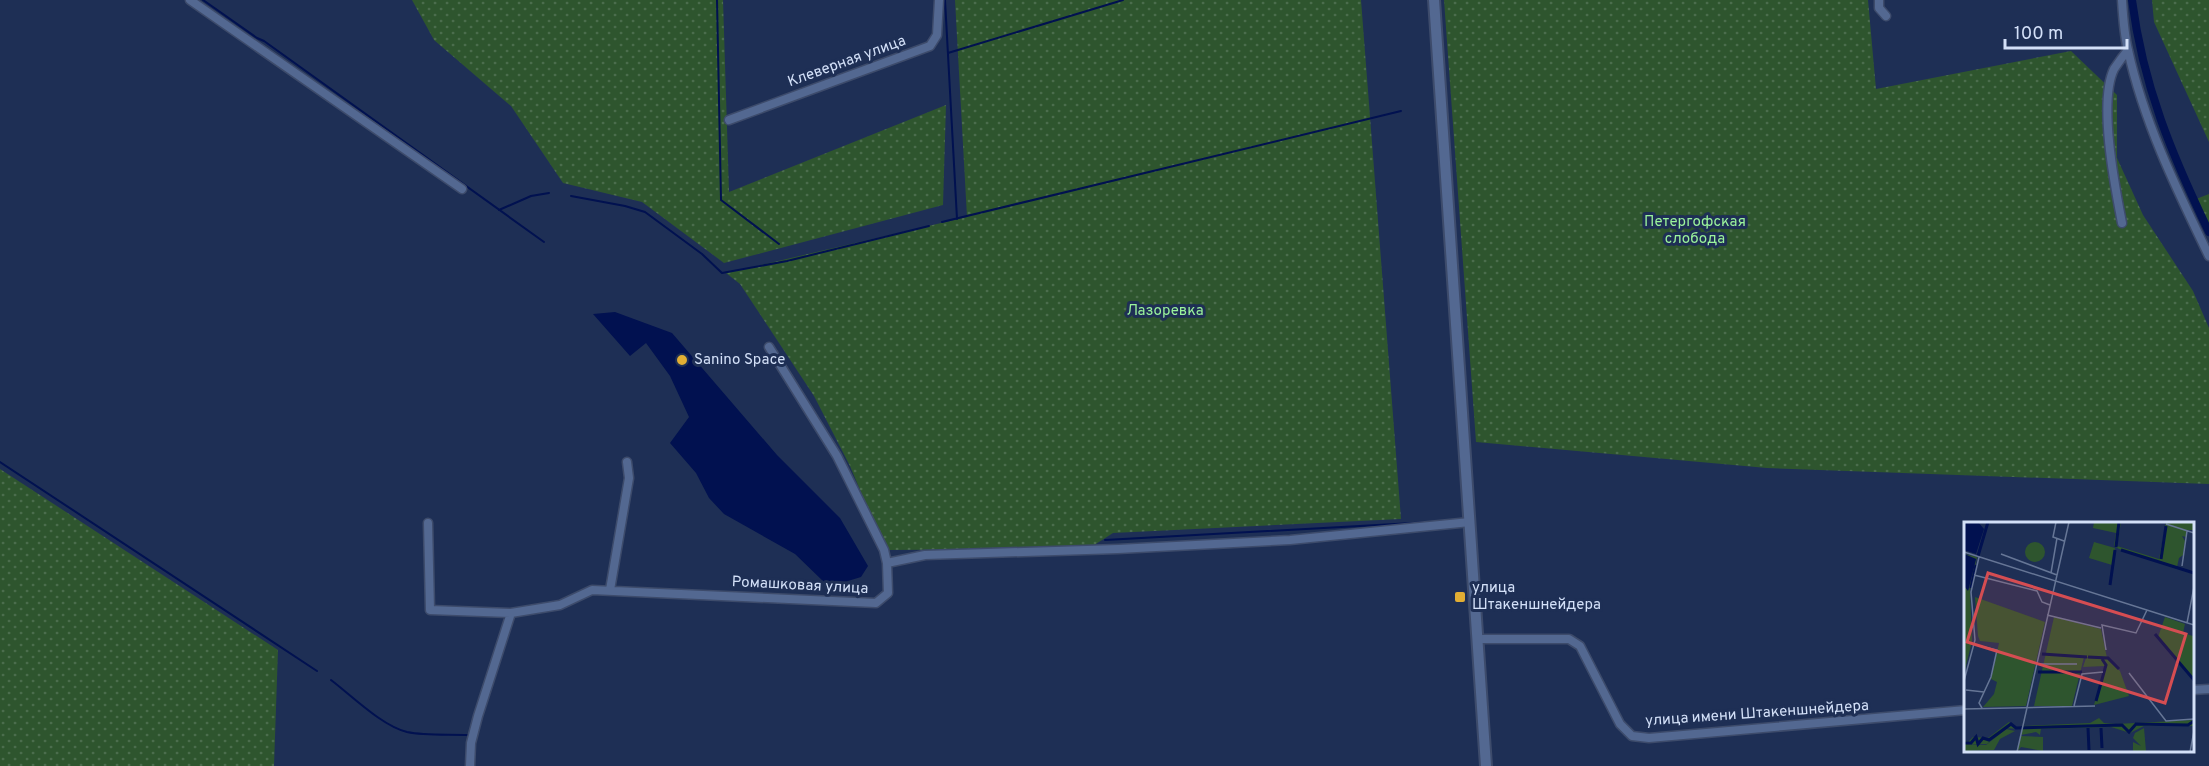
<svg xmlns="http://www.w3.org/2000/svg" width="2209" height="766" font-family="Overpass,sans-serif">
	<defs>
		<pattern id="grass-dots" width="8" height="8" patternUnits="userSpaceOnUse" patternTransform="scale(1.5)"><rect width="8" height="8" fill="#2e552e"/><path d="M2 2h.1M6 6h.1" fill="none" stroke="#4b6d4d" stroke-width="1.8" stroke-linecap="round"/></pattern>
	</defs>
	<rect width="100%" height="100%" fill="#1e2f55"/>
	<path fill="url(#grass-dots)" d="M412,0H723L729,192L946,105L943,205L724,263L642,202L563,183L511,106L434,40Z
		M955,0H1361L1401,519L1113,533L1088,549L885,550L850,466L814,396L740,284L726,273L967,217Z
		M1444,0H1868L1876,89L2071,51L2117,95V158L2143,215L2193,291L2209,328V484L1767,468L1476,442Z
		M2152,0H2209V142L2154,22Z
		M2209,194V229L2196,199Z
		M0,469L278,650L274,766H0Z"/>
	<path fill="#011150" d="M615,312L672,333L777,455L840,518L868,566L861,577L838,584L825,583L795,554L724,514L709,498L696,473L670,443L689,417L670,376L646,343L630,356L593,314Z"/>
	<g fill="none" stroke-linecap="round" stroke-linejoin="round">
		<path stroke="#011150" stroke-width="2" d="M203,0L257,38L264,41L544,242
			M717,0L721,200L779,244
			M945,0L957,219
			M948,53L1123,0
			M571,196L625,206L645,212L702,254L722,273L787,261L929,226
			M499,210L531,196L549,193
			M942,222L1401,111
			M0,462L317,671
			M1105,540L1431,522
			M331,680C352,696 382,726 407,732C426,736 449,734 468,735"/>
		<path stroke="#011150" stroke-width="8" d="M2132,0C2143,86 2172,155 2209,232"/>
		<defs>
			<path id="minor" d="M190,0L462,189
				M1879,0V8L1886,16
				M2122,0C2123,17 2124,34 2128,50C2144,123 2177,190 2209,256
				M729,120L930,46L937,35L939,0
				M2122,223C2115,187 2098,102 2114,69C2118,63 2123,56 2128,50
				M428,523L430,610L511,613
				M887,563L925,555L1118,549L1290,540L1470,522
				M610,590L629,478L627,462
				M1477,639H1569L1580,646L1620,724L1632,736L1649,738L1966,710
				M2192,690L2209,689
				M470,766L471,743L478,716L511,613L560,605L592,590L876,603L888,593L887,563L884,550L837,456L769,347"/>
			<path id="tertiary" d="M1434,0L1486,766"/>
		</defs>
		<use href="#minor" stroke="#3d4b6b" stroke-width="11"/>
		<use href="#tertiary" stroke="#3d4b6b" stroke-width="14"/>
		<use href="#minor" stroke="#536891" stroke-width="8"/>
		<use href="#tertiary" stroke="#536891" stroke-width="10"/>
	</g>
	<g fill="#e2ae34" stroke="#1e2f55" stroke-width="2">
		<circle cx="682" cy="360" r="6"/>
		<rect x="1454" y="591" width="12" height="12" rx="3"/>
	</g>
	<g text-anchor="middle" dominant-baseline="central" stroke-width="6" stroke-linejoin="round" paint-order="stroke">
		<g font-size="15" fill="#d3e0f8" stroke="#1e2f55">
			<text transform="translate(847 62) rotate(-20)">Клеверная улица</text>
			<text transform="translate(800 586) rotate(3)">Ромашковая улица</text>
			<text transform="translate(1757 714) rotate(-4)">улица имени Штакеншнейдера</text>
		</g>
		<g font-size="15" fill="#9bf39b" stroke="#1e2f55">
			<text x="1695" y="222">Петергофская<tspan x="1695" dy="17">слобода</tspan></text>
			<text x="1165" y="311">Лазоревка</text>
		</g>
		<g font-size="15" fill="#d3e0f8" stroke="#1e2f55" text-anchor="start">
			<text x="694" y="360">Sanino Space</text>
			<text x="1472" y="588">улица<tspan x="1472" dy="17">Штакеншнейдера</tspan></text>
		</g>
	</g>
	<g transform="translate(1964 522)">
		<rect width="230" height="230" fill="#1e2f55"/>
		<path d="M130,0H157L153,24L195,37L202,0H229V8H222V15L218,14L221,19L219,33L215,36L213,45L155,27L150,24L152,11L129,6ZM130,20L151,26L148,43L125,36ZM61 30a10 10 0 1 1 20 0a10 10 0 1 1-20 0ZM1,32L13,35L6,68L8,119L0,152V64L5,68L12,37ZM11,75L81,100L62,184L19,185L30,172L33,160L27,157L35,121L16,119L14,114ZM90,95L137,107L143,136L120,135L108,184H70ZM201,95L221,102L219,111L229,114V157L194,115ZM122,136L143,137L156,149L165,174L130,183L141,144L119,145ZM42,207L51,209L36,217L30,228L0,229V223H22Z" fill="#2e552e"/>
		<path d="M135,196L140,201L152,202L229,198V204H180L166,211L147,205L77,207L76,213L72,210L57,213L59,204L126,201ZM45,200L54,207L41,206L23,222L0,223V218L4,220L9,215L24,216ZM180,206L182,229H169V220L177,224L169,216L171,211ZM57,214L79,215V229L57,225L53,230Z" fill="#2e552e"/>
		<path d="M0,0H14L20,7L12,32L0,28ZM0,32L12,37L4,69L0,64Z" fill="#011150"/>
		<path fill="none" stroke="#011150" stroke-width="3" d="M152,25L155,0M157,28L230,51M14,34L24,0M197,37L202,4M146,63L151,28M7,66L12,43M191,112L230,158M78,132L123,135M124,135L144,136L155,147M74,150H118M132,179L142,143L138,137M124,206L125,228M137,206L138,226M0,221H7L12,215L14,222L19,216L25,218L47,202L52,206L158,203L165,210L172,202L224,203L230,199"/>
		<path fill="none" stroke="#667696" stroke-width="1.5" d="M92,0L89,15L100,19M202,2L230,11M0,30L230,103M37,32L93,53M218,44L223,9M87,51L93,16M10,53L73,69L78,80L86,83M83,93L137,106M223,101L230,65M16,124L33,128L27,155L15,181L18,186M142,128L138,103L172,111L183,88M72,142H113M165,151L202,199L230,197M0,159L11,118L7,70L15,35M2,168L20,170M110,184L118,152L139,150M0,187L131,184M53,230L105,0M226,230L230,209"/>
		<path fill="#d54d52" fill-opacity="0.15" stroke="#d54d52" stroke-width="3" d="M24,51L222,112L201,181L3,120Z"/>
		<rect width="230" height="230" fill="none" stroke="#d3e0f8" stroke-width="3"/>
	</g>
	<path d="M2005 39v9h122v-9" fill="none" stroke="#d3e0f8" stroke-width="3"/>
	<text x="2014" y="39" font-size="18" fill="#d3e0f8" stroke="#1e2f55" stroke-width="4.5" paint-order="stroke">100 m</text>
</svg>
